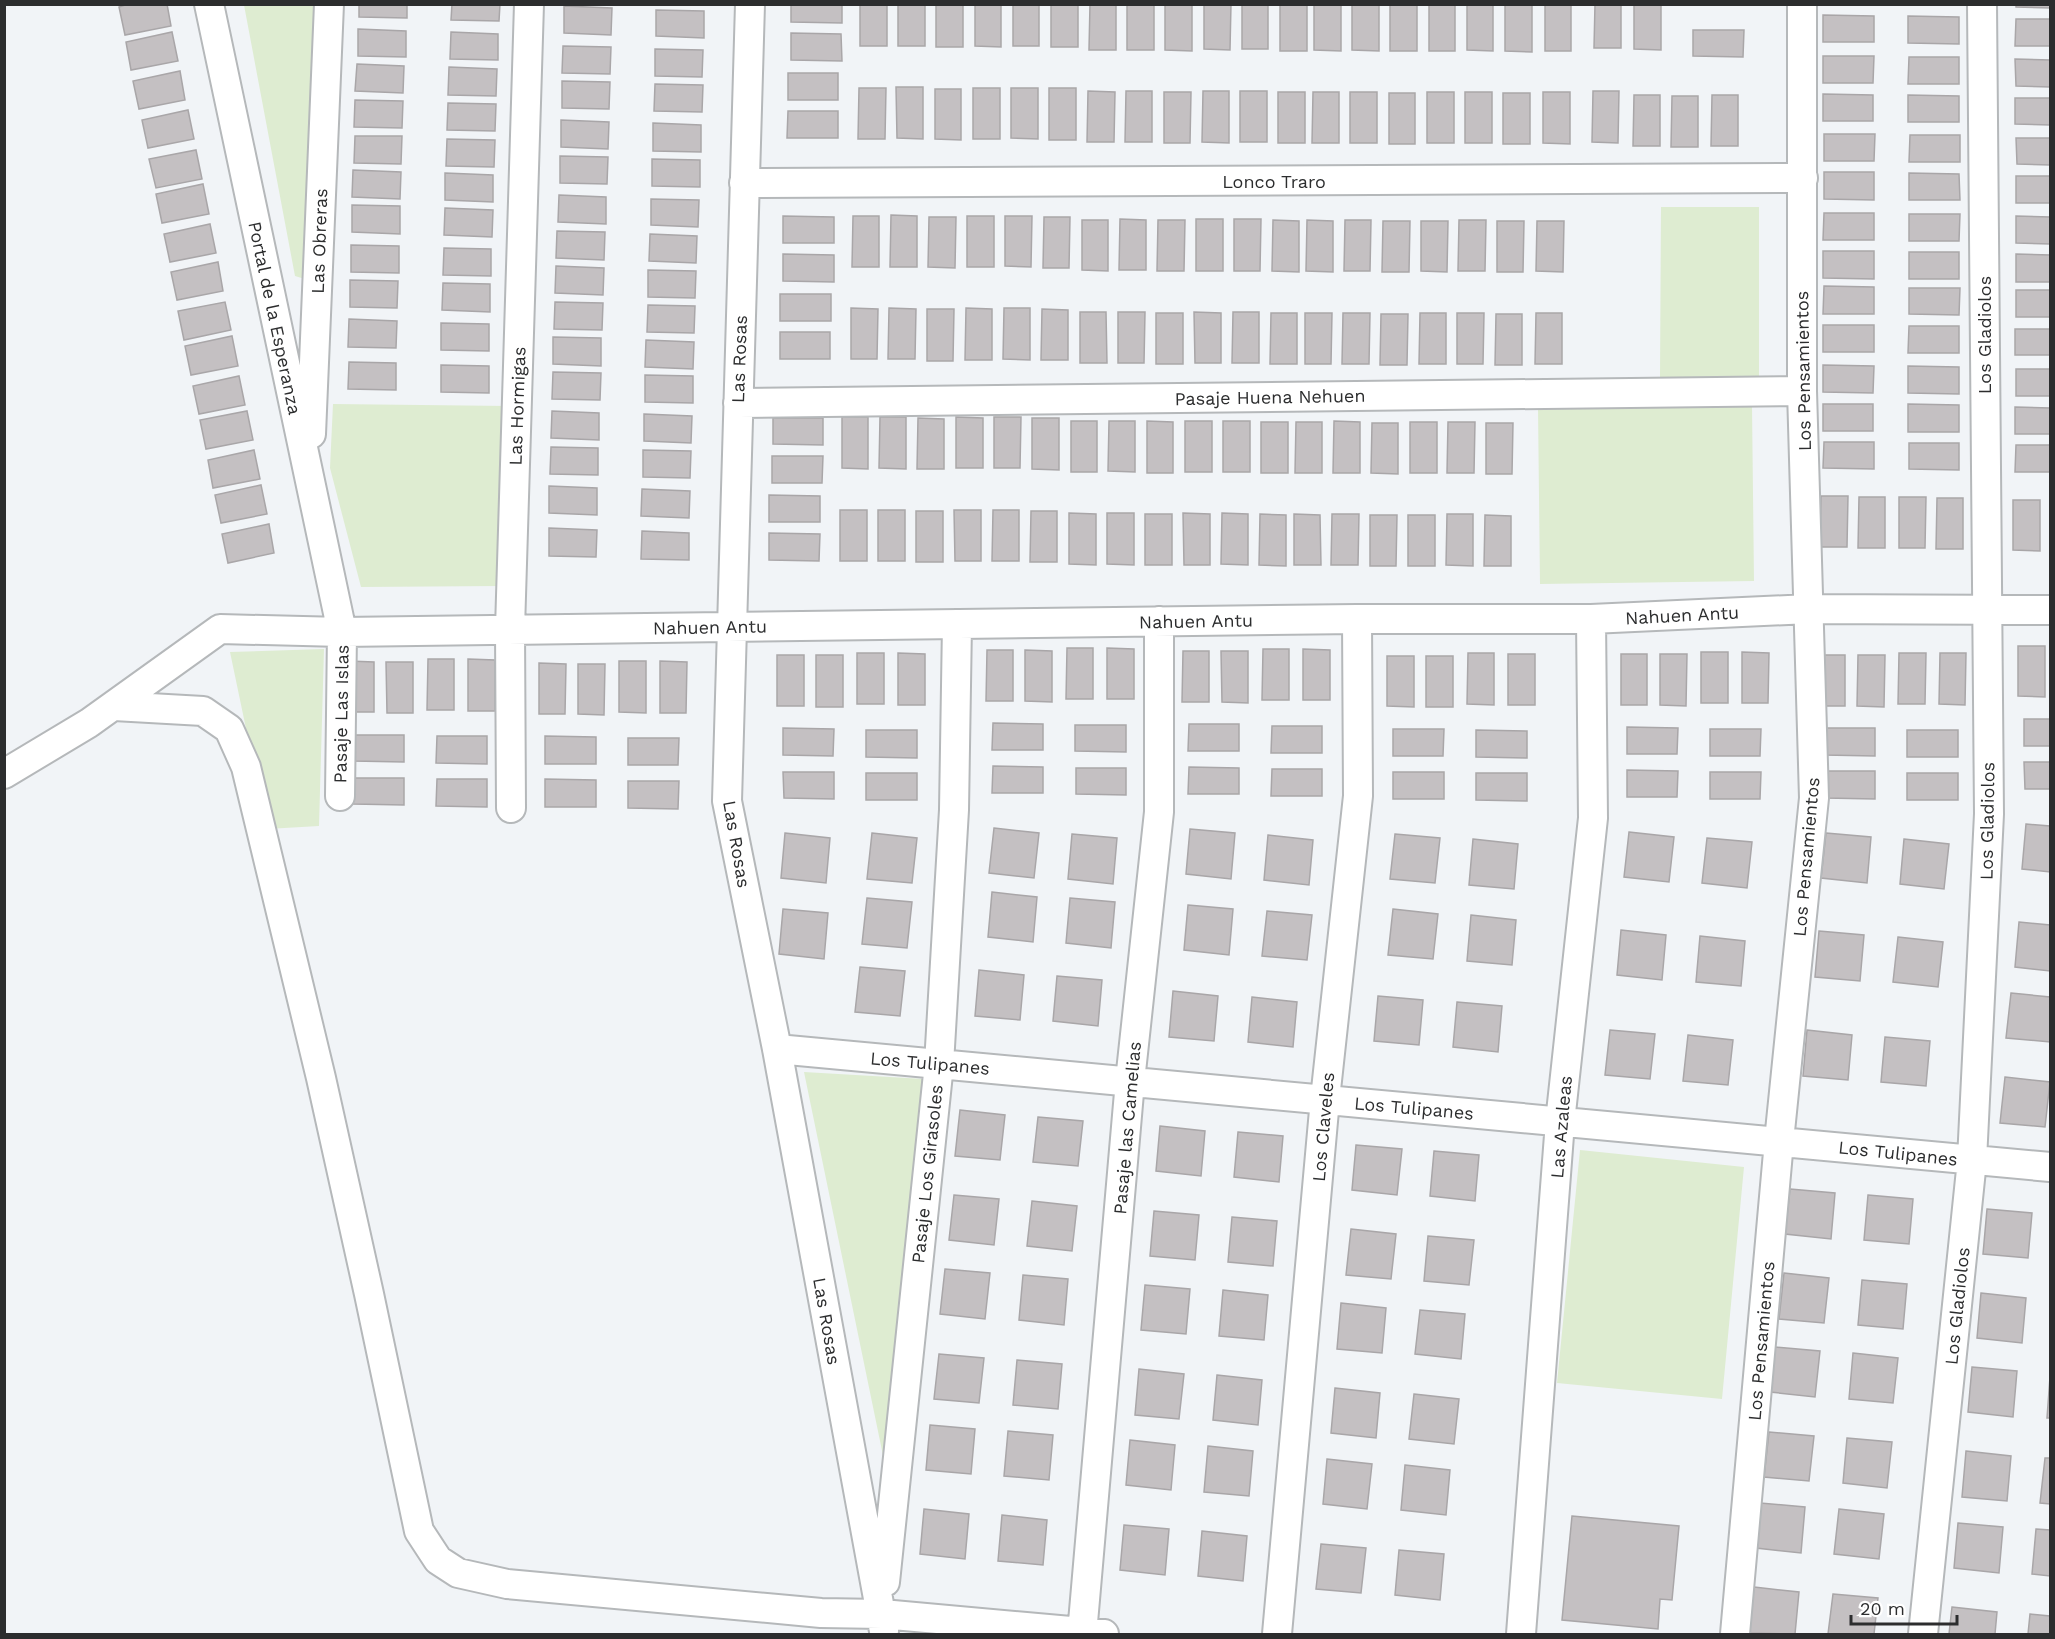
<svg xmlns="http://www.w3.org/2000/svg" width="2055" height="1639" font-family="'Work Sans',sans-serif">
	<rect width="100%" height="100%" fill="#f1f4f7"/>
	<path fill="#deecd1" d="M244,5H317L308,280L295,276Z
		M1661,207H1759V379H1660Z
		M333,404L509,406L500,586L361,587L330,468Z
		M1752,406L1754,581L1540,584L1538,408Z
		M324,649L319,826L267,829L230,652Z
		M804,1072L924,1079L886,1470Z
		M1580,1150L1744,1167L1722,1399L1557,1383Z"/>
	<path fill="#c4c0c2" stroke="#a9a6a8" stroke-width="1.5" d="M128,4H167L171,26L125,35L119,7Z
		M359,4H407V18L359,17Z
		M452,4H500L499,21L451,20Z
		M791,4H842V23L791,22Z
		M860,4H887V46H860Z
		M898,4H925V46H898Z
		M936,4H963V47H936Z
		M975,4H1001V47L975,46Z
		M1013,4H1039V46H1013Z
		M1051,4H1078V47H1051Z
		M1090,4H1116V50H1089Z
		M1127,4H1154V50H1127Z
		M1165,4H1192V51L1165,50Z
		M1204,4H1231L1230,50L1204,49Z
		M1242,4H1268V49H1242Z
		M1280,4H1307V51H1280Z
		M1314,4H1341V51L1314,50Z
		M1352,4H1379V51L1352,50Z
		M1390,4H1417V51H1390Z
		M1429,4H1455V51H1429Z
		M1467,4H1493V51L1467,50Z
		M1505,4H1532V52L1505,51Z
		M1545,4H1571V51H1545Z
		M1595,4H1621V48H1594Z
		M1634,4H1661V50L1634,49Z
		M2016,4H2050V8L2016,7Z
		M564,6L612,8L611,35L564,33Z
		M656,10L704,11V38L656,36Z
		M1823,15L1874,16V42H1823Z
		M1908,16L1959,17V44L1908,43Z
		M2016,19H2050V46H2015Z
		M358,29L406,31V57L358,56Z
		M1693,30H1744L1743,57L1693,56Z
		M172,32L178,61L131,70L126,42Z
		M451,32L498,34V60L450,59Z
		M791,33L841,34L842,61L791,60Z
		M563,46L611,47L610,74L562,73Z
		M655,49L703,50L702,77L655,76Z
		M1823,56H1874L1873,83H1823Z
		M1909,57H1959V84H1908Z
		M2015,59L2050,60V87L2016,86Z
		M357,64L404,66L403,93L355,91Z
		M449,67L497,69L496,96L448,95Z
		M180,71L185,100L139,109L133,81Z
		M788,73H838V100H788Z
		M562,81L610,82L609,109L562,108Z
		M655,84L703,85L702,112L654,111Z
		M896,87H923V139L897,138Z
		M859,88H886L885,139H858Z
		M973,88H1000V139H973Z
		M1011,88H1038V139L1011,138Z
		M1049,88H1076V140H1049Z
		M935,89H961V140L935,139Z
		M1088,91L1115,92L1114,142H1087Z
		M1126,91H1152V142H1125Z
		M1203,91H1229V143L1202,142Z
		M1240,91H1267V142H1240Z
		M1593,91H1619L1618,143L1592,142Z
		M1164,92H1191L1190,143H1164Z
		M1278,92H1305V143H1278Z
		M1313,92H1339V143H1312Z
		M1350,92H1377V143H1350Z
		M1427,92H1454V143H1427Z
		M1465,92H1492V143H1465Z
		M1543,92H1570V144L1543,143Z
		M1389,93H1415V144H1389Z
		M1503,93H1530V144H1503Z
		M1823,94L1873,95V121H1823Z
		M1634,95H1660V146H1633Z
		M1712,95H1738V146H1711Z
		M1908,95L1959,96V122H1908Z
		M1672,96H1698V147H1671Z
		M2015,98H2050V125L2015,124Z
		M355,100L403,101L402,128L354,127Z
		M448,103L496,104L495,131L447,130Z
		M188,110L194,139L148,148L142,120Z
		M788,111H838V138H787Z
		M561,120L609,122L608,149L561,147Z
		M653,123L701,125V152L653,151Z
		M1824,134H1875L1874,161H1824Z
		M1910,135H1960V162H1909Z
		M355,136H402L401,164L354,163Z
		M2016,138H2050V165L2017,164Z
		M447,139L495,140L494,167L446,166Z
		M196,150L202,179L156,188L149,159Z
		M560,156L608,157L607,184L560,183Z
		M652,159L700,160V187L652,186Z
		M353,170L401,172L400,199L352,197Z
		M1824,172H1874V200L1824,199Z
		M445,173L493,175V202L445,200Z
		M1909,173L1959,174L1960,200H1909Z
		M2016,176H2050V203H2016Z
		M203,184L209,214L162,223L156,194Z
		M559,195L606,197V224L558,222Z
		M651,199L699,200L698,227L651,225Z
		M352,205L400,206V234L352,232Z
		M445,208L493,210L492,237L444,235Z
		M1824,213H1874V240H1823Z
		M1909,214H1960L1959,241H1909Z
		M891,215L917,216V267H890Z
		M783,216L834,217V243H783Z
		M853,216H879V267H852Z
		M967,216H994V267H967Z
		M1005,216H1032L1031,267L1005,266Z
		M2016,216L2050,217V244L2016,243Z
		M929,217H956L955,268L928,267Z
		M1044,217H1070L1069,268H1043Z
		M1120,219L1146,220V270H1119Z
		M1196,219H1223V271H1196Z
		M1234,219H1261L1260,271H1234Z
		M1082,220H1108V271L1082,270Z
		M1158,220H1185L1184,271H1157Z
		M1273,220L1299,221V272L1272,271Z
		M1307,220L1333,221V272L1306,271Z
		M1345,220H1371L1370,271H1344Z
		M1459,220H1486L1485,271H1458Z
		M1383,221H1410L1409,272H1382Z
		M1421,221H1448L1447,272L1421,271Z
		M1497,221H1524L1523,272H1497Z
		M1537,221H1564L1563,272L1536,271Z
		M210,224L216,253L170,262L164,234Z
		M557,231L605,232L604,260L556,258Z
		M650,234L697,236L696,263L649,261Z
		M351,245L399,246V273L351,272Z
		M444,248L491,249V276L443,275Z
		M1823,251H1874V279L1823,278Z
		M1909,252H1959V279H1909Z
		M783,254L834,255V282L783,281Z
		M2016,254L2050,255V282H2016Z
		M218,262L223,291L177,300L171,272Z
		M556,266L604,268L603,295L555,293Z
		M648,270L696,271L695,298L648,297Z
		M350,280L398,281L397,308L350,307Z
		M443,283L490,284V312L442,310Z
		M1824,286L1874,287V314H1823Z
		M1909,288H1960L1959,315L1909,314Z
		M2016,290H2050V317H2016Z
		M780,294H831V321H780Z
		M225,302L231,330L184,340L178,311Z
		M555,302L603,303L602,330L554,329Z
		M648,305L695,306L694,333L647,332Z
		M851,308L878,309L877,359H851Z
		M889,308L916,309L915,359H888Z
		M966,308L992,309V360H965Z
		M1004,308H1030V360L1003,359Z
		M927,309H954L953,361H927Z
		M1042,309L1068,310V360H1041Z
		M1080,312H1106L1107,363H1080Z
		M1118,312H1145L1144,363H1118Z
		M1194,312L1221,313V363H1195Z
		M1233,312H1259V363H1232Z
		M1156,313H1183V364H1156Z
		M1271,313H1297V364H1270Z
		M1305,313H1332L1331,364H1305Z
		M1343,313H1370L1369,364H1342Z
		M1420,313H1446V364H1419Z
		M1457,313H1484L1483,364H1457Z
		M1536,313H1562V364H1535Z
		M1381,314H1408L1407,365H1380Z
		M1496,314H1522V365H1495Z
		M349,319L397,321L396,348L348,347Z
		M441,323L489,324V351L441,350Z
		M1823,325H1874V352H1823Z
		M1909,326H1959V353H1908Z
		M2015,329H2050V355H2015Z
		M780,332H830V359H780Z
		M232,336L238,366L191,375L185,346Z
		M553,337L601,338V366L553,364Z
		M646,340L694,342L693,369L645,367Z
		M349,362L396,363V390L348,389Z
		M441,365L489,366V393L441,392Z
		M1823,365L1874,366L1873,393L1823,392Z
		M1908,366L1959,367V394L1908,393Z
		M2016,369H2050V396H2016Z
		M553,372L601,373L600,400L552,399Z
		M645,375L693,376V403L645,402Z
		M239,376L245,405L199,414L193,386Z
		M1823,404H1873V431H1823Z
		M1908,404L1959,405V432H1908Z
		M2015,407L2050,408V434H2015Z
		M247,411L253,440L206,449L200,420Z
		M552,411L599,413V440L551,438Z
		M644,414L692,416L691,443L644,441Z
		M842,417H868V469L842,468Z
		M880,417H906V469L879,468Z
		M956,417L983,418V468H956Z
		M994,417H1021L1020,468H994Z
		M773,418H823V445L773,444Z
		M918,418L944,419V469H917Z
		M1032,418H1059V470L1032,469Z
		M1071,421H1097V472H1071Z
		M1109,421H1135V472L1108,471Z
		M1147,421L1173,422V473H1147Z
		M1185,421H1212V472H1185Z
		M1223,421H1250V472H1223Z
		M1334,421L1360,422V473H1333Z
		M1261,422H1288V473H1261Z
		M1296,422H1322V473H1295Z
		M1410,422H1437V473H1410Z
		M1448,422H1475L1474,473H1447Z
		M1372,423H1398V474L1371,473Z
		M1486,423H1513L1512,474H1486Z
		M1824,442H1874V469L1823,468Z
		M1909,443H1959V470L1909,469Z
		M2016,445H2050V472H2015Z
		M551,447L598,448V475L550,474Z
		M254,450L260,479L213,488L208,460Z
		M643,450L691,451L690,478L643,477Z
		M772,456H823L822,483H772Z
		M261,485L267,514L221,523L215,495Z
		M549,486L597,488V515L549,513Z
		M642,489L690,491L689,518L641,516Z
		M769,495L820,496V522H769Z
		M1821,496H1848L1847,547H1820Z
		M1859,497H1885V548H1858Z
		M1899,497H1926L1925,548H1899Z
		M1937,498H1963V549H1936Z
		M2013,500H2040V551L2013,550Z
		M840,510H867V561H840Z
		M878,510H905V561H878Z
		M954,510H981V561H955Z
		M993,510H1019V561H992Z
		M916,511H943V562H916Z
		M1031,511H1057V562H1030Z
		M1069,513L1096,514V565L1069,564Z
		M1107,513H1134V565L1107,564Z
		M1183,513L1210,514V565H1184Z
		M1222,513L1248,514V565L1221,564Z
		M1145,514H1172V565H1145Z
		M1260,514L1286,515V566L1259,565Z
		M1294,514L1320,515L1321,565H1294Z
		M1332,514H1359L1358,565H1331Z
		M1447,514H1473V566L1446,565Z
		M1370,515H1397L1396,566H1370Z
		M1408,515H1435V566H1408Z
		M1485,515L1511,516V566H1484Z
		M269,524L274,553L228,563L222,534Z
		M549,528L597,530L596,557L549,556Z
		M642,531L689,533V560L641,559Z
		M769,533L820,534L819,561L769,560Z
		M2018,646H2045V697L2018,696Z
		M1067,648H1093V699H1066Z
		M1107,648L1134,649V699H1107Z
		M1263,649H1289V700H1262Z
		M1303,649L1330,650V700H1303Z
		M987,650H1013V701H986Z
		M1025,650L1052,651V702L1025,701Z
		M1183,651H1209V702H1182Z
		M1221,651H1248V703L1222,702Z
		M1701,652H1728V703H1701Z
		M1742,652L1769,653L1768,703H1742Z
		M857,653H884V704H857Z
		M898,653L925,654V705H898Z
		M1468,653H1494V705L1467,704Z
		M1899,653H1926L1925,704H1898Z
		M1940,653H1966L1965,705L1939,704Z
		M1508,654H1535V705H1508Z
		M1621,654H1647V705H1621Z
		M1660,654H1687L1686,706L1660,705Z
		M777,655H804V706H777Z
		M816,655H843V707H816Z
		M1819,655H1845V706H1818Z
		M1858,655H1885L1884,707L1857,706Z
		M1387,656H1414V707L1387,706Z
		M1426,656H1453V707H1426Z
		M428,659H454V710H427Z
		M468,659L495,660V711H468Z
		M348,661L374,662V712H347Z
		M619,661H646V713L619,712Z
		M660,661L687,662L686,713H660Z
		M386,662H413V713H387Z
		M539,663L566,664L565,714H539Z
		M578,664H605L604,715L578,714Z
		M2024,719H2050V746H2024Z
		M993,723L1043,724V750H992Z
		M1189,724H1239V751H1188Z
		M1075,725H1126V752L1075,751Z
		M1272,726H1322V753H1271Z
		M1627,727L1678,728L1677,754H1627Z
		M783,728L834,729L833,756L783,755Z
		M1824,728H1875V756L1824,755Z
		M1393,729H1444L1443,756H1393Z
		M1710,729H1761L1760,756H1710Z
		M866,730H917V758L866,757Z
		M1476,730L1527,731V758L1476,757Z
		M1907,730H1958V757H1907Z
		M354,735H404V762L353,761Z
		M437,736H487V764L436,763Z
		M545,736L596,737V764H545Z
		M628,738H679L678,765H628Z
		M2024,762H2050V789H2025Z
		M993,766L1043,767V793H992Z
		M1189,767L1239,768V794H1188Z
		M1076,768H1126V795L1076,794Z
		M1272,769H1322V796H1271Z
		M1627,770L1678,771L1677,797H1627Z
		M1825,771H1875V799L1825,798Z
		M783,772H834V799L784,798Z
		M1393,772H1444V799H1393Z
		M1710,772H1761L1760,799H1710Z
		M866,773H917V800H866Z
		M1476,773H1527V801L1476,800Z
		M1907,773H1958V800H1907Z
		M354,778H404V805L353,804Z
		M437,779H487V807L436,806Z
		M545,779L596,780V807H545Z
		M628,781H679L678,809L628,808Z
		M2026,824L2050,826V872L2022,869Z
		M994,828L1039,833L1034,878L989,873Z
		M1190,829L1235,833L1231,879L1186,874Z
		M1629,832L1674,837L1669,882L1624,877Z
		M785,833L830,838L826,883L781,878Z
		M872,833L917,838L912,883L867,879Z
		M1826,833L1871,837L1867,883L1821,878Z
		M1072,834L1117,838L1113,884L1068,879Z
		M1395,834L1440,838L1435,883L1390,879Z
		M1268,835L1313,840L1309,885L1264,880Z
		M1707,838L1752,842L1747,888L1702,883Z
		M1473,839L1518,844L1514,889L1469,885Z
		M1904,839L1949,844L1944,889L1900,884Z
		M992,892L1037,897L1033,942L988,937Z
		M867,898L912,902L907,948L862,944Z
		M1070,898L1115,902L1111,948L1066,943Z
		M1188,905L1233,909L1229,955L1184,950Z
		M783,909L828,913L824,959L779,954Z
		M1393,909L1438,914L1433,959L1388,955Z
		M1267,911L1312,915L1307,960L1262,956Z
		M1471,915L1516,920L1512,965L1467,961Z
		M2019,922L2050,925V971L2015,967Z
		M1621,930L1666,935L1662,980L1617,975Z
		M1819,931L1864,935L1860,981L1815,977Z
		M1700,936L1745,941L1741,986L1696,982Z
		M1898,937L1943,942L1938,987L1893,982Z
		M860,967L905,971L900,1016L855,1012Z
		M979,970L1024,975L1020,1020L975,1016Z
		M1057,976L1102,980L1098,1026L1053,1021Z
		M1173,991L1218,996L1214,1041L1169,1037Z
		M2011,993L2050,997V1042L2006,1038Z
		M1378,996L1423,1000L1419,1045L1374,1041Z
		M1252,997L1297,1002L1293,1047L1248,1042Z
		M1457,1002L1502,1006L1498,1052L1453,1047Z
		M1610,1030L1655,1034L1650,1079L1605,1075Z
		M1807,1030L1852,1035L1848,1080L1803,1076Z
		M1688,1035L1733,1040L1728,1085L1683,1081Z
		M1885,1037L1930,1041L1926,1086L1881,1082Z
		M2005,1077L2050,1082L2045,1127L2000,1123Z
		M960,1110L1005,1115L1000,1160L955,1156Z
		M1038,1117L1083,1121L1078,1166L1033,1162Z
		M1160,1126L1205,1131L1201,1176L1156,1171Z
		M1238,1132L1283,1136L1279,1182L1234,1177Z
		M1356,1145L1402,1149L1397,1195L1352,1190Z
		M1434,1151L1479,1155L1475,1201L1430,1196Z
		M1790,1189L1835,1193L1831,1239L1785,1234Z
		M954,1195L999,1199L994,1245L949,1240Z
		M1868,1195L1913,1199L1909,1244L1864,1240Z
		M1032,1201L1077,1206L1072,1251L1027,1246Z
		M1987,1209L2032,1213L2028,1258L1983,1254Z
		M1154,1211L1199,1215L1195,1260L1150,1256Z
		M1232,1217L1277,1221L1273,1266L1228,1262Z
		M1351,1229L1396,1234L1391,1279L1346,1275Z
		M1428,1236L1474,1240L1469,1285L1424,1281Z
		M945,1269L990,1273L985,1319L940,1314Z
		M1784,1273L1829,1278L1824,1323L1779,1319Z
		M1023,1275L1068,1279L1064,1325L1019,1320Z
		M1862,1280L1907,1284L1903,1329L1858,1325Z
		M1145,1285L1190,1289L1186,1334L1141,1330Z
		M1223,1290L1268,1295L1264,1340L1219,1336Z
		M1981,1293L2026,1298L2022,1343L1977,1338Z
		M1341,1303L1386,1308L1382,1353L1337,1349Z
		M1420,1310L1465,1314L1461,1359L1415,1354Z
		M1775,1347L1820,1351L1815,1397L1770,1392Z
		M1853,1353L1898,1358L1893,1403L1849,1399Z
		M939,1354L984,1358L979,1403L934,1399Z
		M1017,1360L1062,1364L1058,1409L1013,1405Z
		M1972,1367L2017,1371L2013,1417L1968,1412Z
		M1139,1369L1184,1374L1179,1419L1135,1415Z
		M1217,1375L1262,1380L1258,1425L1213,1420Z
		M2050,1377V1418H2047Z
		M1335,1388L1380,1393L1376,1438L1331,1433Z
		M1414,1394L1459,1399L1454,1444L1409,1439Z
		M930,1425L975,1429L971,1474L926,1470Z
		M1008,1431L1053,1435L1049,1480L1004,1476Z
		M1769,1432L1814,1436L1809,1481L1764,1477Z
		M1847,1438L1892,1442L1887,1488L1843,1483Z
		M1130,1440L1175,1445L1171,1490L1126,1485Z
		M1208,1446L1253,1451L1249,1496L1204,1492Z
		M1966,1451L2011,1456L2007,1501L1962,1497Z
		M2045,1458H2050V1504L2040,1503Z
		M1327,1459L1372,1464L1367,1509L1323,1504Z
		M1405,1465L1450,1470L1446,1515L1401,1510Z
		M1760,1503L1805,1507L1801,1553L1756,1548Z
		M924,1509L969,1514L965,1559L920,1554Z
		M1839,1509L1884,1514L1879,1559L1834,1554Z
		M1002,1515L1047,1520L1043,1565L998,1561Z
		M1572,1516L1679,1526L1672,1600L1660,1599L1658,1629L1562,1620Z
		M1958,1523L2003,1527L1999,1573L1954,1568Z
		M1124,1525L1169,1529L1165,1575L1120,1570Z
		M2036,1529L2050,1530V1576L2032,1574Z
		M1202,1531L1247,1536L1243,1581L1198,1576Z
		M1321,1544L1366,1548L1361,1593L1316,1589Z
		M1399,1550L1444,1554L1440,1600L1395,1595Z
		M1754,1587L1799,1592L1795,1634L1749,1633Z
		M1833,1594L1878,1598L1874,1634H1828Z
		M1952,1607L1997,1612L1995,1634H1949Z
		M2030,1614L2050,1616V1634H2028Z"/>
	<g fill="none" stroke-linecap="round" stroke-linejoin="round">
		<defs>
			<path id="minor" d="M209,4L342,632L340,796
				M750,4L727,801L777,1049L884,1631
				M744,183L1803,178
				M738,403L1802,391
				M311,434L329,4
				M114,706L203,711L229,729L246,767L321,1078L369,1294L419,1531L438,1560L458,1573L507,1584L821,1613L882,1614L1104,1634
				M4,774L89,723L220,629L342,632L1357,619H1591L1809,609L2050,610
				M511,808L510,629L529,4
				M777,1049L2050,1167
				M885,1582L939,1064L954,810L957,624
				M1082,1634L1130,1081L1159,812V621
				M1277,1634L1325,1099L1358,796L1357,619
				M1521,1634L1560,1122L1593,818L1591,619
				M1735,1634L1779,1141L1814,798L1802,391V4
				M1923,1634L1972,1160L1989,814L1982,4"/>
		</defs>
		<use href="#minor" stroke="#b5b8ba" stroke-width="32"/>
		<use href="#minor" stroke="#fff" stroke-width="28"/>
	</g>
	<g text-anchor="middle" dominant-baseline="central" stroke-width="4.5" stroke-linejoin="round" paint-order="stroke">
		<g font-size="18" fill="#2c2d2e" stroke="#fff">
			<text x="1274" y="181">Lonco Traro</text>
			<text transform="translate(319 241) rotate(-88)">Las Obreras</text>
			<text transform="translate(275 318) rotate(78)">Portal de la Esperanza</text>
			<text transform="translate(1984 335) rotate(-90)">Los Gladiolos</text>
			<text transform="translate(739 359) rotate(-88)">Las Rosas</text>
			<text transform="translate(1803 371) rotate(-91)">Los Pensamientos</text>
			<text transform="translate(1270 397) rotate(-1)">Pasaje Huena Nehuen</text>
			<text transform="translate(517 406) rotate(-88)">Las Hormigas</text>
			<text transform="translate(1682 615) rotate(-3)">Nahuen Antu</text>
			<text transform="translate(1196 621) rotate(-1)">Nahuen Antu</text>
			<text transform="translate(710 627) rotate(-1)">Nahuen Antu</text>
			<text transform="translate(341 714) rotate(-89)">Pasaje Las Islas</text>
			<text transform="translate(1987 821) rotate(-89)">Los Gladiolos</text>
			<text transform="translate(737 844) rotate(80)">Las Rosas</text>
			<text transform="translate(1806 857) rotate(-85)">Los Pensamientos</text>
			<text transform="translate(930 1063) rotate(5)">Los Tulipanes</text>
			<text transform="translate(1414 1108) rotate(5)">Los Tulipanes</text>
			<text transform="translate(1323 1127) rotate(-85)">Los Claveles</text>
			<text transform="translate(1561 1127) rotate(-85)">Las Azaleas</text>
			<text transform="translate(1127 1128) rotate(-85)">Pasaje las Camelias</text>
			<text transform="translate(1898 1153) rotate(6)">Los Tulipanes</text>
			<text transform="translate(927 1174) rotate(-84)">Pasaje Los Girasoles</text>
			<text transform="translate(1957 1306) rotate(-84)">Los Gladiolos</text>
			<text transform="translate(827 1321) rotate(80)">Las Rosas</text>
			<text transform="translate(1761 1341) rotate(-85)">Los Pensamientos</text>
		</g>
	</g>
	<rect width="2055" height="1639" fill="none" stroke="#2c2d2e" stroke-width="12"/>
	<path d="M1851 1615v9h106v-9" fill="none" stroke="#2c2d2e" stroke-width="3"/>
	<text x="1860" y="1615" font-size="18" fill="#2c2d2e" stroke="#ffffff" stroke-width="4.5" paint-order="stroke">20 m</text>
</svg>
